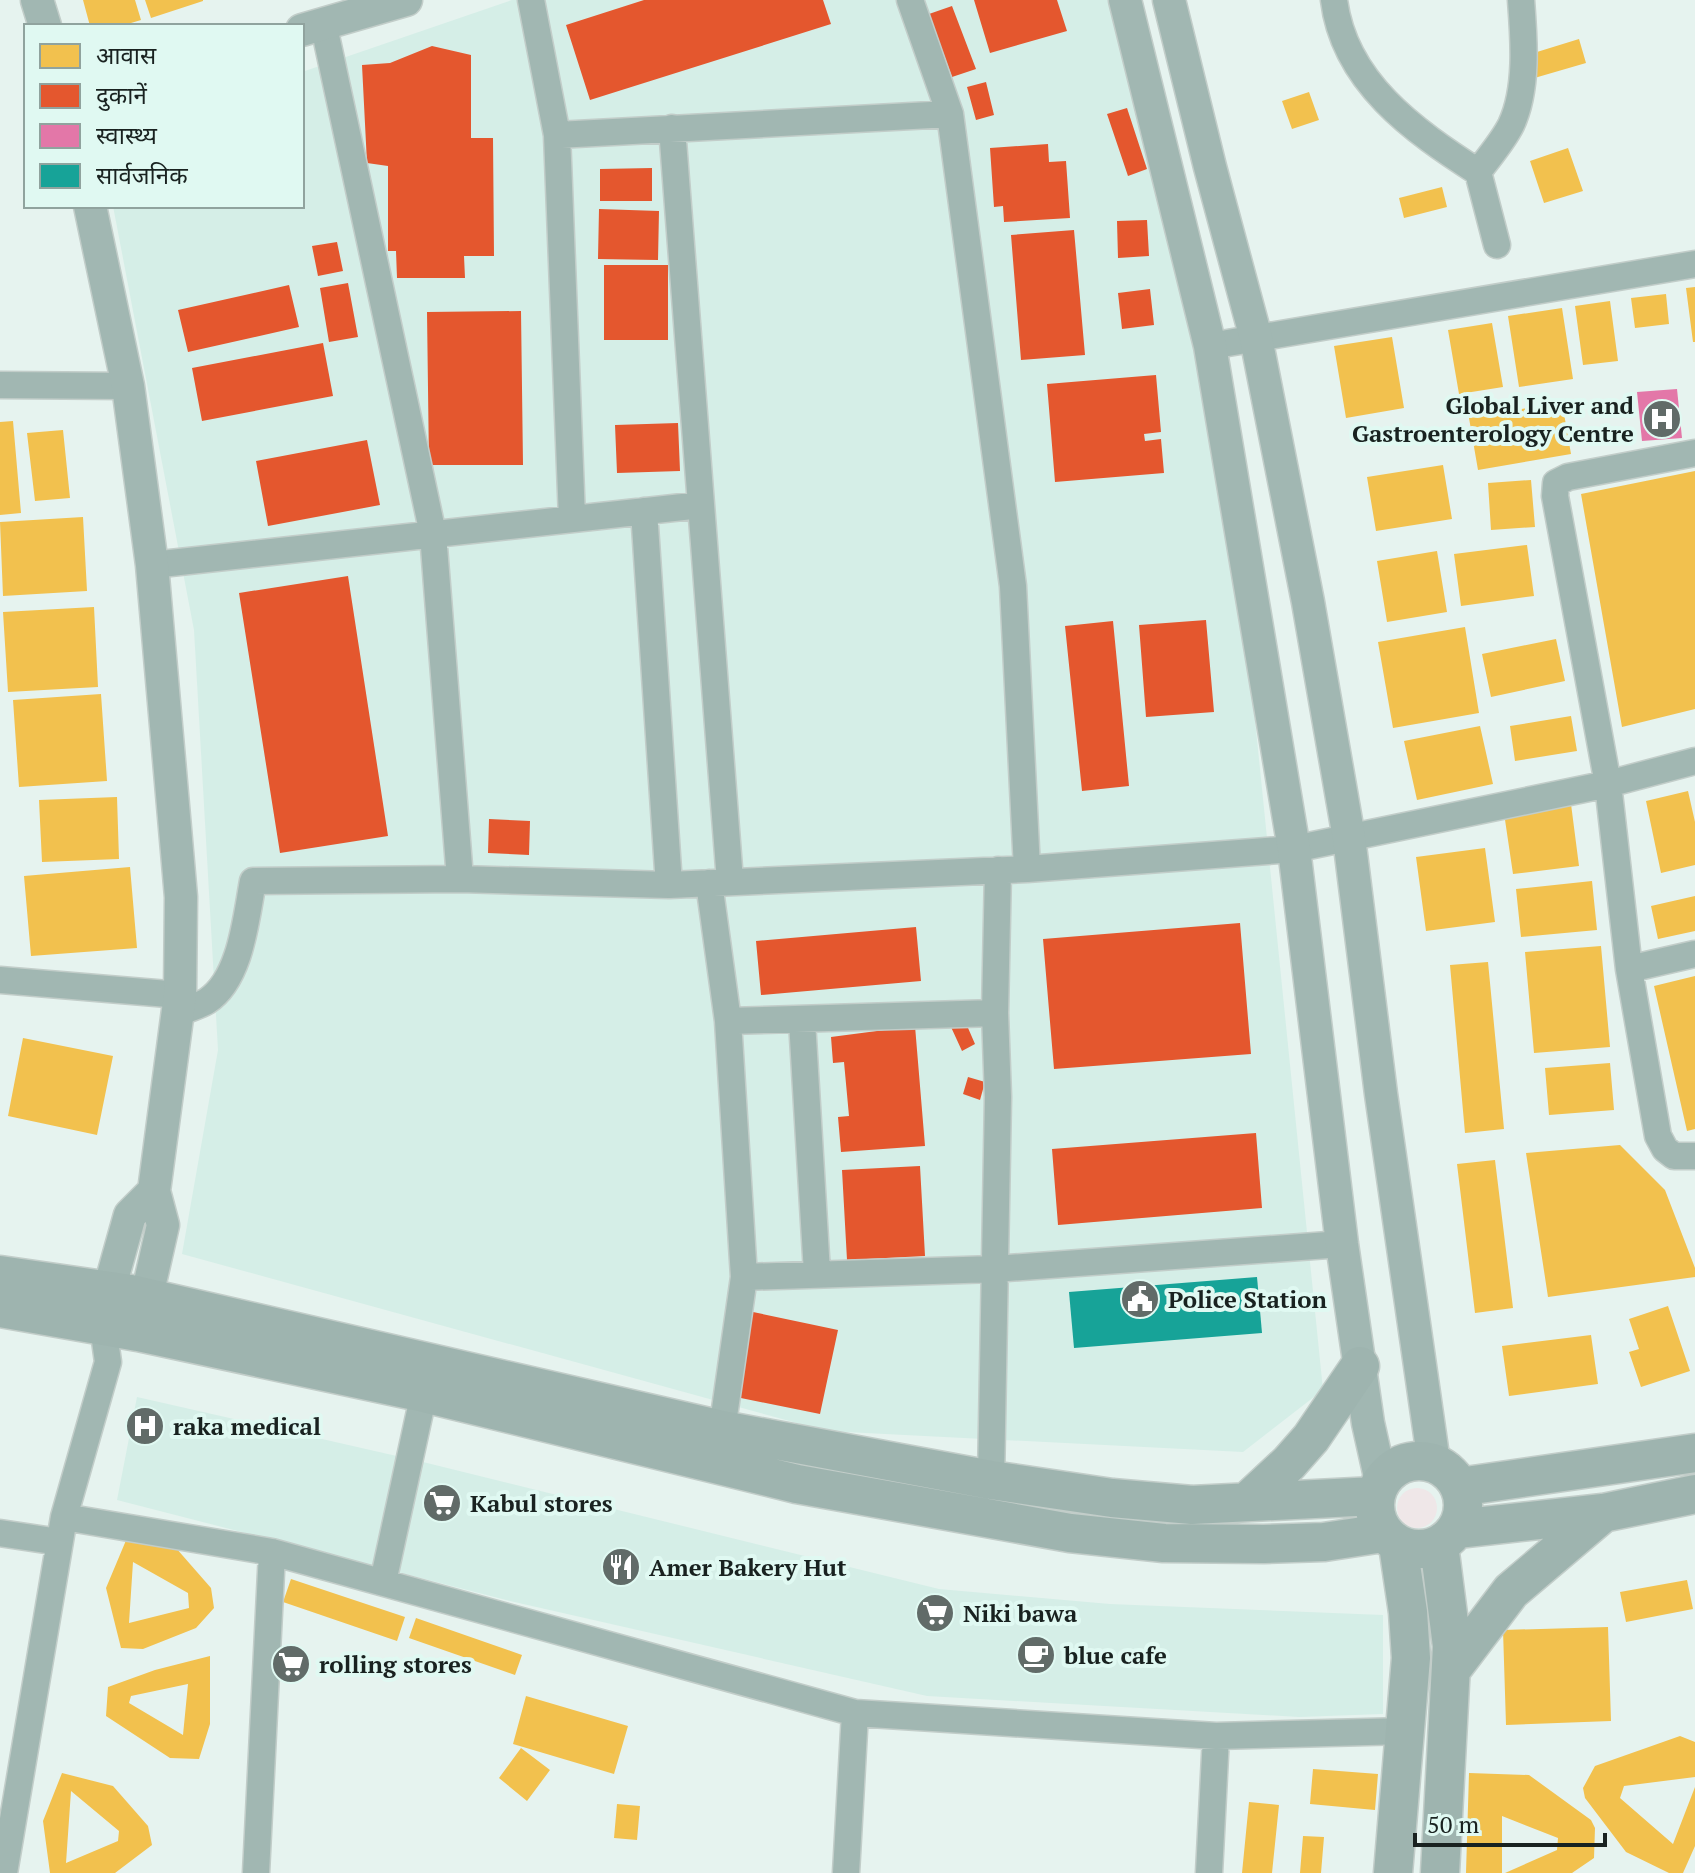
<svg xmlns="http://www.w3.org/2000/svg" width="1695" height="1873" font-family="'PT Serif','Noto Sans Devanagari',serif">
	<rect width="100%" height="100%" fill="#e6f3ef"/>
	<path fill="#d5eee7" d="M512,0H1119L1218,355L1323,1390L1243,1452L826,1431L182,1254L218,1050L194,630L113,206H302V72Z
		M137,1397L423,1462L939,1589L1110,1604L1383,1615V1714L1299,1717L927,1696L510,1601L117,1500Z"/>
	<path fill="#efe7e8" d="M1397 1508a20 20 0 1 1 40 0a20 20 0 1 1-40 0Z"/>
	<path fill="#f2c14e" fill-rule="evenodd" d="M83,0H135L141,20L121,26H90Z
		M145,0H203V1L151,18Z
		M1579,39L1586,63L1531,79L1524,56Z
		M1309,92L1319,120L1292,129L1282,101Z
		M1568,148L1583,191L1544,203L1530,161Z
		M1442,187L1447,207L1404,218L1399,198Z
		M1695,287V342H1693L1686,288Z
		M1666,294L1669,324L1635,328L1631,298Z
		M1610,301L1618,361L1583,365L1575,306Z
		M1562,308L1573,379L1519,387L1508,316Z
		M1492,323L1503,387L1459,394L1448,330Z
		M1392,337L1404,408L1346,418L1334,346Z
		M1562,402L1571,454L1478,470L1469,418Z
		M13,421L21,513L0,515V422Z
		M63,430L70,498L35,501L27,433Z
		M1443,465L1452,519L1376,531L1367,477Z
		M1695,471V709L1622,727L1581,494Z
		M1531,480L1535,527L1491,530L1488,483Z
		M83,517L87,591L3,596L0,522Z
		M1527,545L1534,596L1461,606L1454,554Z
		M1437,551L1447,612L1387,622L1377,561Z
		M94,607L98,687L8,692L3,612Z
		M1465,627L1479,713L1393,728L1378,642Z
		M1556,639L1565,681L1491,697L1482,654Z
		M101,694L107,781L19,787L13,700Z
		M1571,716L1577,751L1515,761L1510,726Z
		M1480,726L1493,784L1417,800L1404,741Z
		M1688,791L1695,822V865L1661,873L1646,801Z
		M117,797L119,859L42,862L39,800Z
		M1571,804L1579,866L1513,874L1504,813Z
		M1485,848L1495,922L1426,931L1416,857Z
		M130,867L137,948L31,956L24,876Z
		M1592,881L1597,930L1521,937L1516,889Z
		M1695,896V931L1658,939L1651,906Z
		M1601,946L1610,1047L1534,1053L1525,952Z
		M1488,962L1504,1129L1465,1133L1450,965Z
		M1695,976V1129L1687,1131L1654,986Z
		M23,1038L113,1056L97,1135L8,1116Z
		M1610,1063L1614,1110L1549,1115L1545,1068Z
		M1620,1145L1665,1190L1695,1268V1277L1548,1297L1526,1153Z
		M1495,1160L1513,1308L1475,1313L1457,1164Z
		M1668,1306L1690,1371L1641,1387L1629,1352L1639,1349L1629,1319Z
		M1591,1335L1598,1384L1509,1396L1502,1346Z
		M127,1538L176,1548L211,1588L214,1608L196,1628L143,1649L121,1648L106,1588ZM133,1562L188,1593L189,1608L129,1623Z
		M291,1579L405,1617L397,1641L283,1602Z
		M1687,1580L1693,1609L1626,1622L1620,1592Z
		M416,1618L522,1655L515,1675L409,1638Z
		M1608,1627L1611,1721L1506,1725L1503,1630Z
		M210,1656V1724L199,1759L170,1758L106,1716L108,1687L155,1670ZM188,1684L183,1735L129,1703L131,1696Z
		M526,1696L628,1726L614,1774L513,1744Z
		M1680,1736L1695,1742V1777L1624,1786L1620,1798L1673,1844L1695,1787V1846L1683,1873H1669L1626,1852L1585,1798L1583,1788L1595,1766Z
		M521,1748L550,1770L527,1801L499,1778Z
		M1313,1769L1378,1774L1375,1810L1310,1804Z
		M62,1773L113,1786L148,1826L152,1845L115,1873H50L43,1821ZM71,1791L119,1831L118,1841L66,1863Z
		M1469,1773L1529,1775L1591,1820L1595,1828L1594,1858L1572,1873H1505L1557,1850L1558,1838L1502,1816V1873H1466Z
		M1249,1802L1279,1805L1272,1873H1242Z
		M617,1804L640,1806L637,1840L614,1838Z
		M1303,1836L1324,1837L1321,1873H1300Z"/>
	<path fill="#e4572e" d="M644,0H823L831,24L590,100L566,25Z
		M974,0H1057L1067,31L990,53Z
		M952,6L976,69L952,77L929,14Z
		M432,46L471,55V138H493L494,256H464L465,278H397L396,251H388V166L367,163L362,65L390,63Z
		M986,82L994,115L976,120L967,87Z
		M1127,108L1147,169L1128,176L1107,114Z
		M1048,144L1049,162L1066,161L1070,218L1004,222L1003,206L994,207L990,148Z
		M652,168V201H600V169Z
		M599,209L659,211L658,260L598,259Z
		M1147,220L1149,256L1118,258L1117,221Z
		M1074,230L1085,355L1021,360L1011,235Z
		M337,242L343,271L318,276L312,246Z
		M604,265H668V340H604Z
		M348,283L358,337L329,342L320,288Z
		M289,285L299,327L188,352L178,310Z
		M1150,289L1154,325L1122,329L1118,293Z
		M521,311L523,465H429L427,312Z
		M323,343L333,396L202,421L192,368Z
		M1156,375L1161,432L1144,434L1145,441L1161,439L1164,473L1055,482L1047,384Z
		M678,423L680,471L617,473L615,425Z
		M367,440L380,505L268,526L256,461Z
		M348,576L388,836L280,853L239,593Z
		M1206,620L1214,712L1146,717L1139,625Z
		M1113,621L1129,786L1082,791L1065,626Z
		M489,819L530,821L529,855L488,853Z
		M1240,923L1251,1054L1054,1069L1043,939Z
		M916,927L921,981L761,995L756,941Z
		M965,1021L975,1044L962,1051L951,1027Z
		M915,1026L925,1146L841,1152L838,1117L849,1116L844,1062L833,1063L831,1037Z
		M968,1077L985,1082L980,1100L963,1094Z
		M1256,1133L1262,1208L1058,1225L1052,1149Z
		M920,1166L925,1256L847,1260L842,1170Z
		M753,1312L838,1330L820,1414L736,1397Z"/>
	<path fill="#e377a8" d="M1677,389L1682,438L1642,441L1637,392Z"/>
	<path fill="#17a398" d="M1257,1277L1262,1333L1074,1348L1069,1292Z"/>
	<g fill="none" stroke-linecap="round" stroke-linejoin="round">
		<defs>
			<path id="minor" d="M531,0L557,135L572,519
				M910,0L950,114L1013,586L1027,869
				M1334,0C1344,82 1414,131 1478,172L1497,245
				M323,22L433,534L460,879
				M672,128L730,881
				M557,135L950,114
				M1478,172C1489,157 1503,141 1511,125C1528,89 1524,39 1521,0
				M1210,346L1695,264
				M0,385L128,386
				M1695,453L1568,477L1556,483L1555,496L1608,784L1629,969L1658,1136L1665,1149L1674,1156H1695
				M644,511L669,885
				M152,565L701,505
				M709,883L728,1021L744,1277L722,1430
				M1629,969L1695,954
				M0,980L180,995
				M178,1013C187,1009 199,1006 207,1001C241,979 246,918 253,881L460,879L669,885L1027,869L1294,849L1608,784L1695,761
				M728,1021L995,1013
				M802,1021L817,1273
				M744,1277L994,1269L1342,1244
				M991,1480L998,1097L995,1013L998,870
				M64,1517L272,1552L855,1713L1216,1736L1407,1731
				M0,1533L59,1542
				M383,1582L424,1393
				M4,1873L64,1517L108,1362L103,1326
				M256,1873L272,1552
				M846,1873L855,1713
				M1209,1873L1216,1736"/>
			<path id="tertiary" d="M37,0L45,26
				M1125,0L1210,346L1294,849L1342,1244L1368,1423L1381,1481
				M1169,0L1210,167L1256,338L1308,602L1349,838L1381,1094L1434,1463
				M302,30L406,0
				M90,206L128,386L152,565L181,897L180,995L154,1191L163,1225L141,1322
				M105,1315L109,1290L130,1215L154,1191"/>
			<path id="secondary" d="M0,1275L131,1294L722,1430L991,1480L1112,1498L1192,1505L1375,1496
				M0,1308L138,1332L424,1393L797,1484L1070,1533L1164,1543L1264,1544L1324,1542L1383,1533
				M1375 1505a44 44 0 1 1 88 0a44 44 0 1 1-88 0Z
				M1459,1487L1695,1453
				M1247,1502L1289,1463L1311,1438L1360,1366
				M1457,1529L1603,1513L1695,1494
				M1439,1545L1452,1646L1440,1873
				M1451,1670L1511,1591L1603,1513
				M1393,1873L1411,1658L1408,1612L1398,1545"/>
		</defs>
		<use href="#minor" stroke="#c2cdc9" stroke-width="29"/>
		<use href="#tertiary" stroke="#c2cdc9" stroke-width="35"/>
		<use href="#secondary" stroke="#c2cdc9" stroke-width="41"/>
		<use href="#minor" stroke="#a1b7b2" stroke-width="26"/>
		<use href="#tertiary" stroke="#a1b7b2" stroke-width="32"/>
		<use href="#secondary" stroke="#9eb4af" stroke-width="38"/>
	</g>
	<defs>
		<symbol id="hospital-disc" viewBox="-11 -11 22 22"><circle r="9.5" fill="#616b68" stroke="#e0f9f2"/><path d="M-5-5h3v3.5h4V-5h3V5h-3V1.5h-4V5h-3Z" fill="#fff"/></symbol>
		<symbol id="civic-disc" viewBox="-11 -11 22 22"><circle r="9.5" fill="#616b68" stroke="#e0f9f2"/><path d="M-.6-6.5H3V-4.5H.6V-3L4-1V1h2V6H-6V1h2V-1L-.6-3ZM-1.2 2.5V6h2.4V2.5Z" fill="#fff"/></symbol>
		<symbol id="supermarket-disc" viewBox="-11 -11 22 22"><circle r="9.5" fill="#616b68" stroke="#e0f9f2"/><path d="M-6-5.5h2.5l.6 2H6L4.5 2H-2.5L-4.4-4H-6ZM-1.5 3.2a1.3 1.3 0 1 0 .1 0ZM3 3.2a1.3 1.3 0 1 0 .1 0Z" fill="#fff"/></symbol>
		<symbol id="restaurant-disc" viewBox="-11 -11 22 22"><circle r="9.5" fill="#616b68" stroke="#e0f9f2"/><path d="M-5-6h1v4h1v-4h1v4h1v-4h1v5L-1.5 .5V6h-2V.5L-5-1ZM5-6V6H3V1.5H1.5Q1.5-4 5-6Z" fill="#fff"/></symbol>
		<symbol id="cafe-disc" viewBox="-11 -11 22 22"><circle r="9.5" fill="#616b68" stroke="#e0f9f2"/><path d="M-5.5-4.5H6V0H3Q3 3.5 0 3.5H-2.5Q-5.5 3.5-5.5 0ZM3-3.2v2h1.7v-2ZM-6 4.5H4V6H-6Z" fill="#fff"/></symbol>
	</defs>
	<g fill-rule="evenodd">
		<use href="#hospital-disc" x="1640" y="397" width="44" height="44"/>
		<use href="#civic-disc" x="1118" y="1277" width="44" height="44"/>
		<use href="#hospital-disc" x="123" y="1404" width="44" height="44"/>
		<use href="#supermarket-disc" x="420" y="1481" width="44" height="44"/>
		<use href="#restaurant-disc" x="599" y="1545" width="44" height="44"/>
		<use href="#supermarket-disc" x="913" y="1591" width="44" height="44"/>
		<use href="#cafe-disc" x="1014" y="1633" width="44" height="44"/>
		<use href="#supermarket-disc" x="269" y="1642" width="44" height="44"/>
	</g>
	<g text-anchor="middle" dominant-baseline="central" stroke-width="8" stroke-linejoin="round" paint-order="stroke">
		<g font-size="24" font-weight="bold" fill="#192220" stroke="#e0f9f2" text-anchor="start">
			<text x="1634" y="405" text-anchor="end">Global Liver and<tspan x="1634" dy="28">Gastroenterology Centre</tspan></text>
			<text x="1168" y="1299">Police Station</text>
			<text x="173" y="1426">raka medical</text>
			<text x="470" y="1503">Kabul stores</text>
			<text x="649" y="1567">Amer Bakery Hut</text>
			<text x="963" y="1613">Niki bawa</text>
			<text x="1064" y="1655">blue cafe</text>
			<text x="319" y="1664">rolling stores</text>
		</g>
	</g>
	<rect x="24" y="24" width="280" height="184" fill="#e0f9f2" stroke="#90a39e" stroke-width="2"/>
	<rect x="40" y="44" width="40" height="24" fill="#f2c14e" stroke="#90a39e" stroke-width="2"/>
	<text x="96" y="64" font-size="24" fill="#192220">आवास</text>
	<rect x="40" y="84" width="40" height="24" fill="#e4572e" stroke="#90a39e" stroke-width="2"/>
	<text x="96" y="104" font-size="24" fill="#192220">दुकानें</text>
	<rect x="40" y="124" width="40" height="24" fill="#e377a8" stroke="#90a39e" stroke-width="2"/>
	<text x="96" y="144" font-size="24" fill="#192220">स्वास्थ्य</text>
	<rect x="40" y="164" width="40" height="24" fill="#17a398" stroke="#90a39e" stroke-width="2"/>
	<text x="96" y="184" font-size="24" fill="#192220">सार्वजनिक</text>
	<path d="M1415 1833v12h190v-12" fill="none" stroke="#192220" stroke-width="4"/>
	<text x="1427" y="1833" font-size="24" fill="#192220" stroke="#e0f9f2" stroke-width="6" paint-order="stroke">50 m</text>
</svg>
